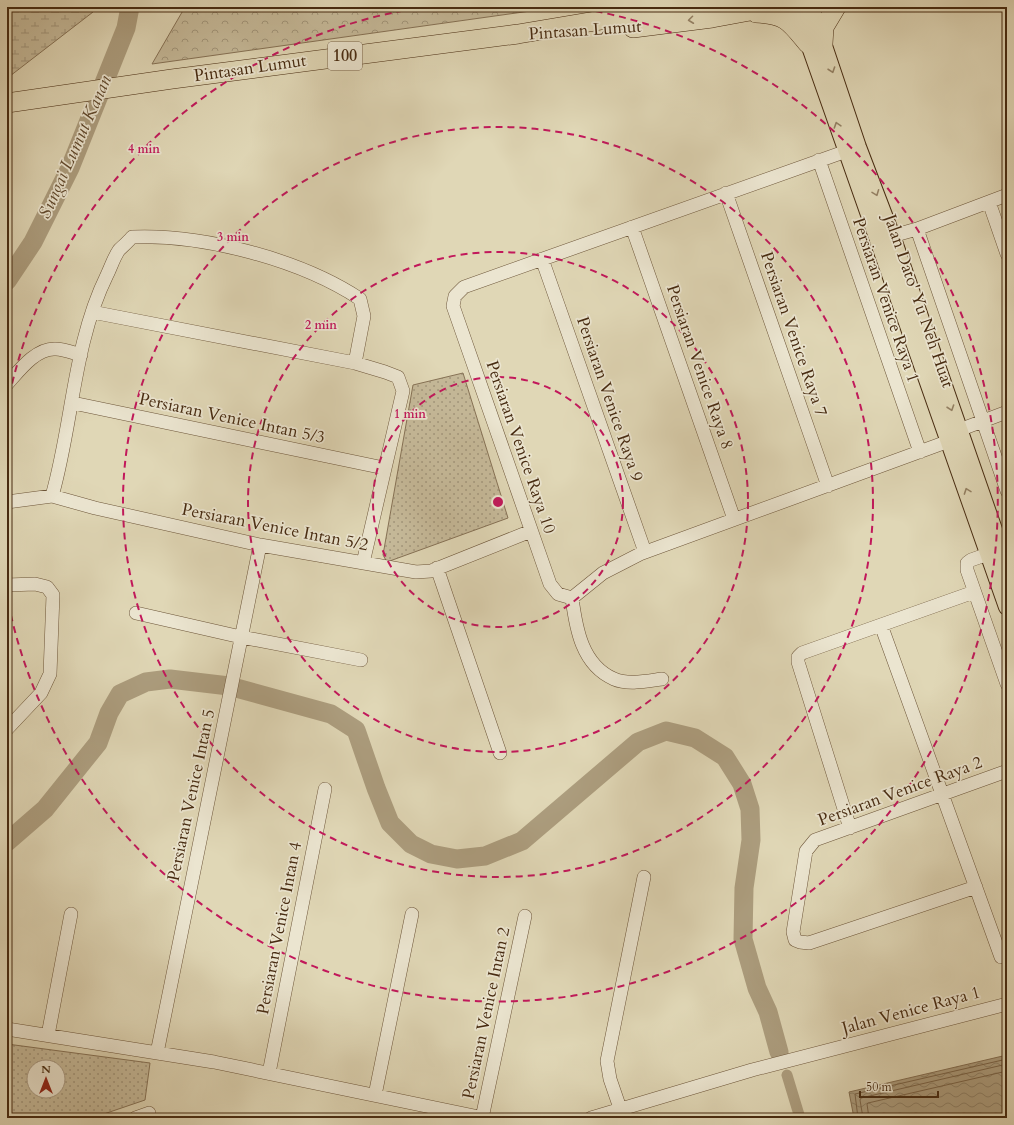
<svg xmlns="http://www.w3.org/2000/svg" width="1014" height="1125" font-family="Cardo,serif">
	<defs>
		<pattern id="forest-crowns" width="20" height="18" patternUnits="userSpaceOnUse"><rect width="20" height="18" fill="#c6ba9a"/><path d="M2 6a3 3 0 1 1 6 0M12 15a3 3 0 1 1 6 0" fill="none" stroke="#a3977c"/></pattern>
		<pattern id="wetland-marsh" width="20" height="14" patternUnits="userSpaceOnUse"><rect width="20" height="14" fill="#c6ba9a"/><path d="M1 5h8M5 5V1M11 12h8M15 12V8" fill="none" stroke="#a3977c"/></pattern>
		<pattern id="park-dots" width="8" height="8" patternUnits="userSpaceOnUse"><rect width="8" height="8" fill="#c6ba9a"/><path d="M2 2h.1M6 6h.1" fill="none" stroke="#a3977c" stroke-width="1.8" stroke-linecap="round"/></pattern>
		<pattern id="water-waves" width="16" height="10" patternUnits="userSpaceOnUse"><rect width="16" height="10" fill="#ac9d7e"/><path d="M0 5q4-4 8 0t8 0" fill="none" stroke="#8e8066"/></pattern>
	</defs>
	<rect width="100%" height="100%" fill="#e0d7b6"/>
	<filter id="stains"><feTurbulence type="fractalNoise" baseFrequency=".005" numOctaves="4"/><feColorMatrix values="0 0 0 0 .2 0 0 0 0 .09 0 0 0 0 .02 0 0 0 .5 -.17"/></filter>
	<radialGradient id="worn" r=".72"><stop offset=".6" stop-color="#630" stop-opacity="0"/><stop offset="1" stop-color="#630" stop-opacity=".3"/></radialGradient>
	<path fill="url(#forest-crowns)" stroke="#867256" d="M185,7H559L152,64Z"/>
	<path fill="url(#wetland-marsh)" stroke="#867256" d="M7,7H94L93,12L10,76L7,77Z"/>
	<path fill="url(#park-dots)" stroke="#867256" fill-rule="evenodd" d="M463,373L508,518L387,562L383,555L413,385Z
		M7,1044L150,1063L145,1100L92,1118H7ZM34,1067H58V1091H34Z"/>
	<path fill="url(#water-waves)" stroke="#846f52" d="M1007,1055V1118H854L849,1092Z"/>
	<g fill="none" stroke-linecap="round" stroke-linejoin="round">
		<path stroke="#7a6448" stroke-width="1" d="M858,1118L855,1094L1007,1059
			M863,1118L860,1100L861,1098L1007,1064
			M869,1118L867,1104L868,1103L1007,1071"/>
		<path stroke="#ac9d7e" stroke-width="11" d="M787,1075L800,1118"/>
		<path stroke="#ac9d7e" stroke-width="19" d="M7,281L33,242L70,168L126,28L130,7
			M7,842L45,809L98,743L109,713L120,694L146,682L170,679L229,686L331,714L356,730L376,788L390,823L411,844L431,854L457,859L485,856L522,841L638,742L666,731L695,738L725,757L742,784L750,809L751,840L744,888L743,939L757,988L768,1012L779,1052"/>
		<defs>
			<path id="minor" d="M819,160L920,452
				M726,193L828,486
				M989,202L1007,254
				M632,227L734,519
				M917,229L1007,491
				M892,236L917,229L1007,195
				M542,259L645,552
				M92,312L355,363L385,372L398,377L403,391L363,563
				M7,384C19,371 35,349 54,349C62,348 73,353 81,355
				M73,403L384,468
				M959,430L1007,412
				M52,496C73,423 73,344 107,275C111,267 114,257 119,250C123,246 128,242 132,237C204,234 301,260 360,299L364,316L355,363
				M7,502L52,496L95,508L260,545L416,572L431,571L531,531
				M988,554L971,560L967,563V570L1007,684
				M437,568L500,753
				M7,585L35,584L47,587L53,595L50,674L41,693L7,729
				M572,598L558,594L550,584L453,306L455,296L464,287L855,148
				M572,598L603,573L640,554L949,441
				M572,598C576,629 582,665 614,679C628,685 647,681 662,679
				M136,613L241,637L361,660
				M881,625L1001,957
				M850,828L798,662V657L802,653L974,592
				M976,887L809,943L800,942L795,940L793,932L806,851L815,840L1007,771
				M7,1029L214,1062L484,1118
				M48,1035L71,914
				M157,1053L260,545
				M269,1073L325,789
				M375,1095L412,914
				M621,1111L610,1079L607,1061L644,877
				M135,1118L149,1113
				M482,1118L525,916
				M591,1118L752,1070L1007,1004"/>
			<path id="major" d="M796,7L1007,607
				M811,7L858,147L892,236L1007,567"/>
			<path id="highway" d="M756,13C787,15 789,21 808,44
				M633,28L712,18L771,7
				M823,44L824,27L836,7
				M7,103L172,79L518,34L679,7"/>
		</defs>
		<use href="#minor" stroke="#6d563a" stroke-width="14"/>
		<use href="#major" stroke="#472b11" stroke-width="18"/>
		<use href="#highway" stroke="#472b11" stroke-width="20"/>
		<use href="#minor" stroke="#ebe5d0" stroke-width="13"/>
		<use href="#major" stroke="#e0d7b6" stroke-width="16"/>
		<use href="#highway" stroke="#e0d7b6" stroke-width="19"/>
	</g>
	<defs><path id="oneway-chevron" d="M-2-3.5L2.5 0L-2 3.5" fill="none" stroke-width="1.6" stroke-linecap="round" stroke-linejoin="round"/></defs>
	<g stroke="#948164">
		<use href="#oneway-chevron" transform="translate(691 20) rotate(173)"/>
		<use href="#oneway-chevron" transform="translate(832 70) rotate(71)"/>
		<use href="#oneway-chevron" transform="translate(837 125) rotate(-108)"/>
		<use href="#oneway-chevron" transform="translate(876 193) rotate(69)"/>
		<use href="#oneway-chevron" transform="translate(951 408) rotate(71)"/>
		<use href="#oneway-chevron" transform="translate(967 491) rotate(-110)"/>
	</g>
	<g fill="none" stroke="#c2185b" stroke-width="2" stroke-dasharray="7 5">
		<circle cx="498" cy="502" r="125"/>
		<circle cx="498" cy="502" r="250"/>
		<circle cx="498" cy="502" r="375"/>
		<path d="M7 407A500 500 0 0 1 424 7M572 7A500 500 0 1 1 7 597"/>
	</g>
	<g text-anchor="middle" dominant-baseline="central" stroke-width="3.5" stroke-linejoin="round" paint-order="stroke">
		<rect fill="#ebe5d0" stroke="#78634a" stroke-width="1" x="328" y="42" width="34" height="28" rx="3"/>
		<g font-size="16" font-weight="bold" fill="#472b11">
			<text x="345" y="56">100</text>
		</g>
		<g font-size="17" fill="#472b11" stroke="#ebe5d0">
			<text transform="translate(585 30) rotate(-4)">Pintasan Lumut</text>
			<text transform="translate(250 68) rotate(-8)">Pintasan Lumut</text>
			<text transform="translate(886 300) rotate(71)">Persiaran Venice Raya 1</text>
			<text transform="translate(919 301) rotate(71)">Jalan Dato' Yu Neh Huat</text>
			<text transform="translate(794 334) rotate(71)">Persiaran Venice Raya 7</text>
			<text transform="translate(700 367) rotate(71)">Persiaran Venice Raya 8</text>
			<text transform="translate(610 399) rotate(71)">Persiaran Venice Raya 9</text>
			<text transform="translate(232 418) rotate(12)">Persiaran Venice Intan 5/3</text>
			<text transform="translate(521 447) rotate(71)">Persiaran Venice Raya 10</text>
			<text transform="translate(275 527) rotate(11)">Persiaran Venice Intan 5/2</text>
			<text transform="translate(900 791) rotate(-20)">Persiaran Venice Raya 2</text>
			<text transform="translate(191 795) rotate(-78)">Persiaran Venice Intan 5</text>
			<text transform="translate(279 928) rotate(-79)">Persiaran Venice Intan 4</text>
			<text transform="translate(911 1010) rotate(-15)">Jalan Venice Raya 1</text>
			<text transform="translate(486 1013) rotate(-78)">Persiaran Venice Intan 2</text>
		</g>
		<g font-size="18" font-style="italic" fill="#60482c" stroke="#ebe5d0">
			<text transform="translate(75 147) rotate(-66)">Sungai Lumut Kanan</text>
		</g>
	</g>
	<circle cx="498" cy="502" r="6" fill="#c2185b" stroke="#ebe5d0" stroke-width="2"/>
	<g font-size="12" text-anchor="middle" font-weight="bold" fill="#c2185b" stroke="#ebe5d0" stroke-width="3.5" stroke-linejoin="round" paint-order="stroke">
		<text x="144" y="153">4 min</text>
		<text x="233" y="241">3 min</text>
		<text x="321" y="329">2 min</text>
		<text x="410" y="418">1 min</text>
	</g>
	<rect width="1014" height="1125" fill="none" stroke="#e0d7b6" stroke-width="24"/>
	<rect x="8" y="8" width="998" height="1109" fill="none" stroke="#472b11" stroke-width="2"/>
	<rect x="12" y="12" width="990" height="1101" fill="none" stroke="#472b11"/>
	<g transform="translate(46 1079)"><circle r="19" fill="#ebe5d0" stroke="#a99b84"/>
	<path d="M0-3L7 15L0 10L-7 15Z" fill="#8f2418"/>
	<text y="-6" font-size="11" font-weight="bold" text-anchor="middle" fill="#472b11">N</text>
	</g>
	<path d="M860 1091v6h78v-6" fill="none" stroke="#472b11" stroke-width="2"/>
	<text x="866" y="1091" font-size="12" fill="#472b11" stroke="#ebe5d0" stroke-width="3" paint-order="stroke">50 m</text>
	<rect width="100%" height="100%" filter="url(#stains)"/>
	<rect width="100%" height="100%" fill="url(#worn)"/>
</svg>
